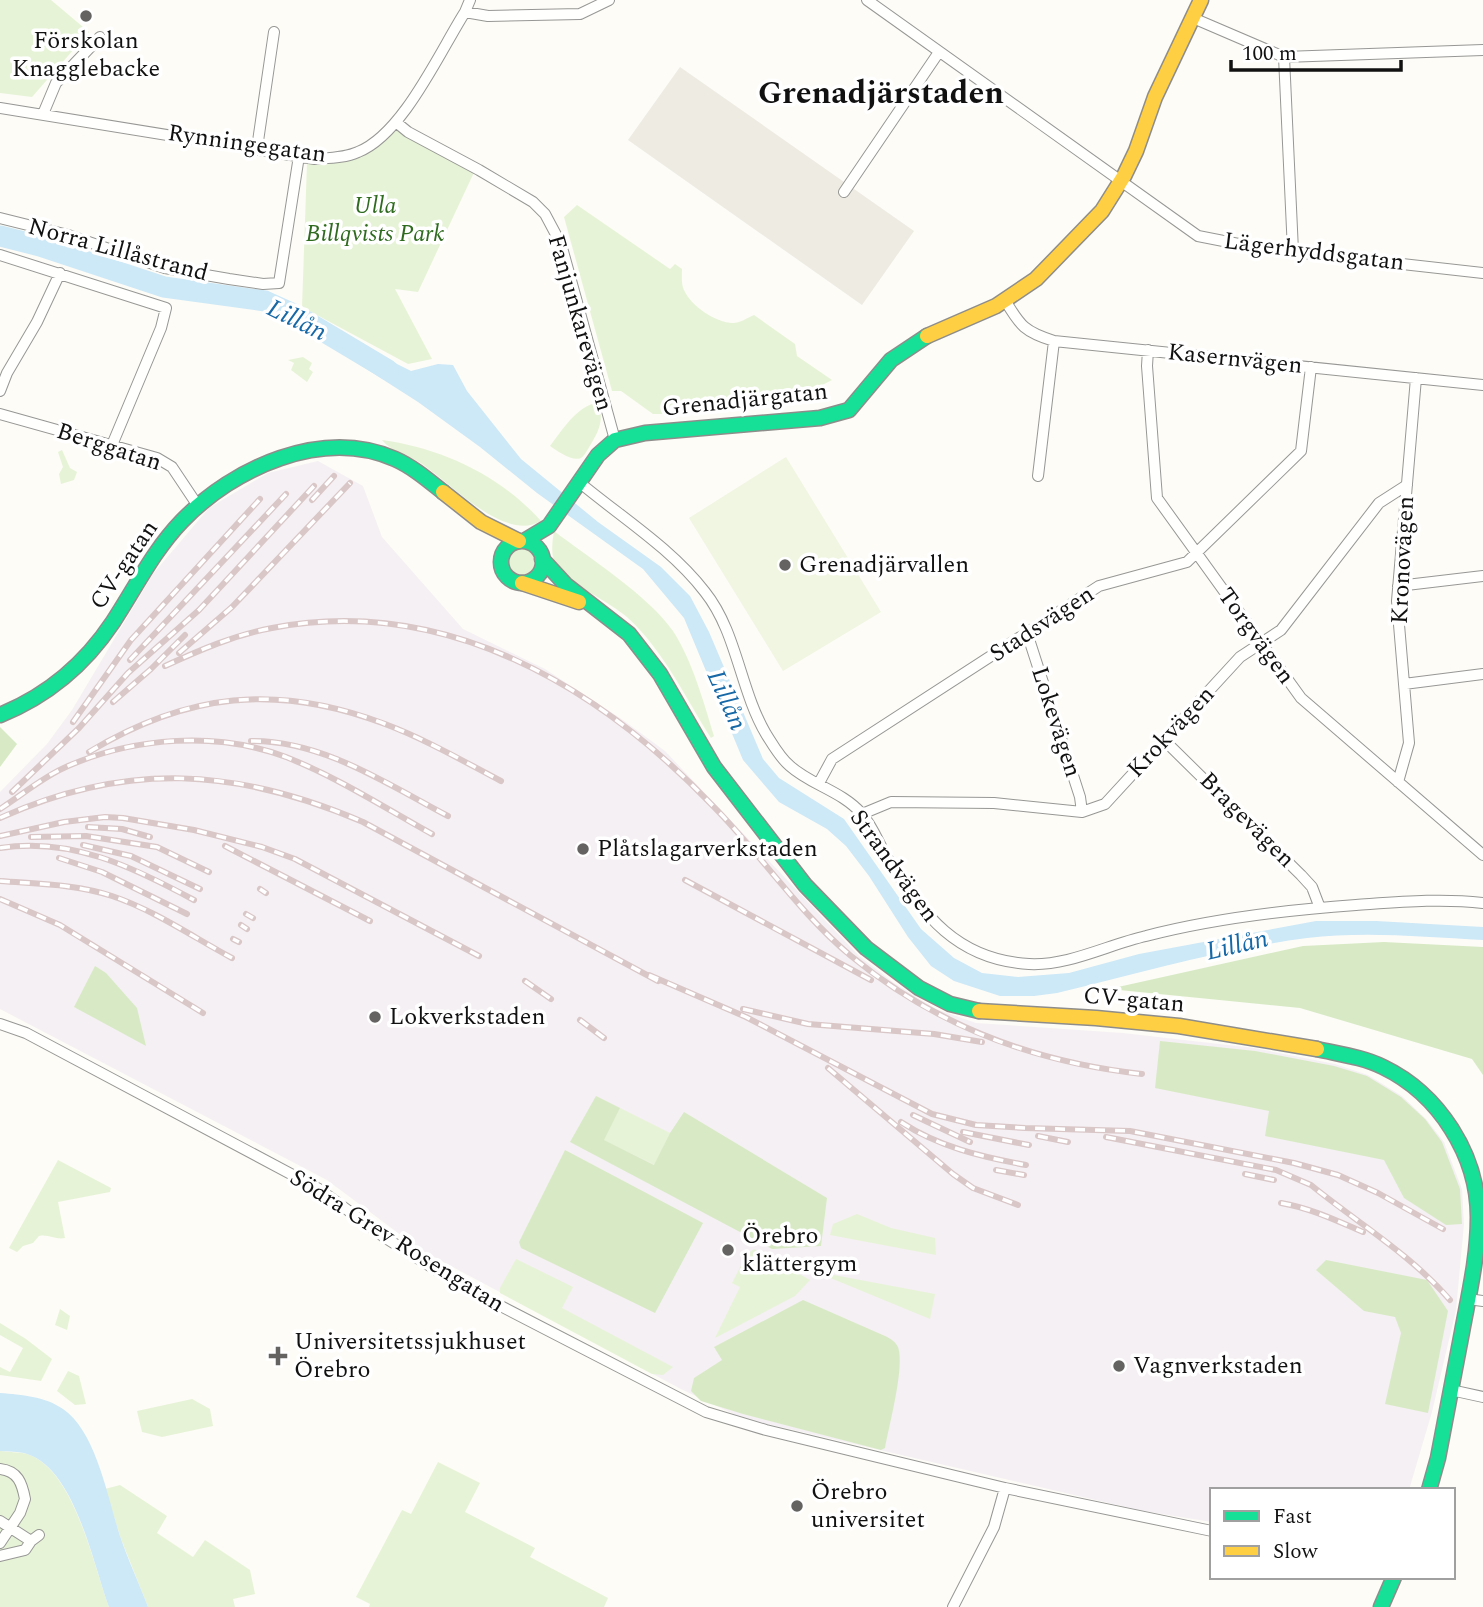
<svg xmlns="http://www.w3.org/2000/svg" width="1483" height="1607" font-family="Spectral,serif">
	<rect width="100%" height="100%" fill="#fdfcf7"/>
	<path fill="#f5f0f3" d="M318,461L363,486L382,537L463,629L545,669L623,720L665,751L859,956L894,983L936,1009L976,1023L1123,1033L1254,1048L1335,1064L1368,1075L1402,1096L1426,1119L1444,1142L1462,1189L1464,1224L1456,1310L1432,1412L1409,1490H1212V1522L1143,1511L742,1418L681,1389L421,1250L327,1180L0,1009V792L47,744L72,710L153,574L209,508L268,473Z"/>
	<path fill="#e7f3d7" d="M0,0H51L89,32L32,97L0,93Z
		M401,128L477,166L418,292L395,289L432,359L408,364L302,307L307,163L356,152Z
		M577,205L670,269L675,264L682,269C682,276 681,284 684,290C691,306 716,323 733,323C740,323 747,318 754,315L795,344L797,356L832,380L782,406L696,414H653L621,391H612L564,217Z
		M303,357L312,363L309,369L313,372L307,382L291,370L294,363L288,360Z
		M598,402C605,421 598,433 588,449C586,452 584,456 581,458C573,462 557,451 550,446C563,429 576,407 598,402Z
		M382,440C441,448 500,475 541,521C504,543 449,481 419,462C407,455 390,451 382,440Z
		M62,450L70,468L77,472L74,480L61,484L59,474L63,467L58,452Z
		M554,531C589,558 649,596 673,631C692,660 704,703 714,736L711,738C685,697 664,651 628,618C609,601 571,585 558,568C550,557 552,544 554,531Z
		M509 562a13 13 0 1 1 26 0a13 13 0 1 1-26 0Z
		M620,1108L670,1133L655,1165L603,1140Z
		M58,1160L111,1188L110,1192L58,1202L65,1238C55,1240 49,1234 39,1236L33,1243L23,1246L17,1252L9,1248Z
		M857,1214L891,1228L935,1238L936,1255L830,1235L833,1224Z
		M754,1249L810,1280L795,1296L715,1338L740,1287L732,1283L747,1254Z
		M516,1259L573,1287L562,1308L673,1367L663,1375L652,1374L500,1293V1288Z
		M823,1273L935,1294L930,1319L828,1277Z
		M60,1309L70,1316L67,1330L55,1325Z
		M0,1323L26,1339L52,1359L41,1381L0,1375V1367L10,1372L23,1348L0,1335Z
		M68,1371L79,1376L86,1404L75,1405L57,1391Z
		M192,1399L210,1409L213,1426L162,1437L142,1432L137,1411Z
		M0,1451C8,1452 19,1452 27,1454C74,1469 93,1564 109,1607H0Z
		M438,1462L480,1483L465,1512L535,1548L530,1557L608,1598L604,1607H369L370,1604L356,1597L402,1510L411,1514Z
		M120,1485L167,1516L157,1533L193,1557L205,1540L250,1570L255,1594L233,1599L235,1607H148L121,1539L105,1489Z"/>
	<path fill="#d8eac5" d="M0,727L17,744L0,767Z
		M1384,942L1483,947V1075L1472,1059L1300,1008L1109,989L1303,946Z
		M95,966L106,973L137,1008L146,1046L74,1007Z
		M1160,1041L1255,1051L1334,1066L1367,1076L1401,1097L1425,1119L1442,1142L1460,1189L1462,1224L1446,1225L1404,1198L1384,1160L1265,1136L1269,1111L1155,1088Z
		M596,1096L620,1108L604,1140L654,1165L670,1133L684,1112L827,1198L821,1246L772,1249L570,1142Z
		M565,1150L703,1223L655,1313L521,1248L519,1242Z
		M1326,1260L1427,1280L1448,1311L1428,1413L1385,1404L1401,1333L1395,1317L1364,1311L1316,1270Z
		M803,1300L885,1336C891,1339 895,1341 898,1347C905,1367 889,1425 885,1448L881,1450L743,1414L701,1401L691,1391L694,1378L722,1360L714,1347Z"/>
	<path fill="#f0f6e1" d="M786,457L881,612L783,671L689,518Z"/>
	<path fill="#edebe2" d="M680,67L914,231L862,305L628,140Z"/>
	<path fill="#cde8f7" d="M366,355L384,362H393L411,371L438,364L453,365L467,391L521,459L598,522L661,567L690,596L709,632L763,759L779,778L844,819L921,929L954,958L982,973L1018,977L1069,973L1139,954L1316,921H1376L1483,927V940C1425,937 1365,931 1307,938C1223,949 1139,973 1057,993L1034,996H1000L954,981L931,966L908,937L869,876L846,846L827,829L779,802L743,760L684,618L643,569L537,493L480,447L418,402L357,363Z
		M0,1393C22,1395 44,1396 63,1409C96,1431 108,1499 120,1536C128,1560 139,1583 148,1607H109C93,1564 75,1469 27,1454C19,1451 8,1452 0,1451Z"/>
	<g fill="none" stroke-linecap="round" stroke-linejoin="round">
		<path stroke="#cde8f7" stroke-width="21" d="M0,236L40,246L164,287L265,301L296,315L388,370"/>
		<defs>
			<path id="street" d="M867,0L1198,236L1259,248L1483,273
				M465,12L488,16L580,14L609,0
				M1193,18L1284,57L1483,50
				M1284,57L1293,251
				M0,108L315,159C329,158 345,158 358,152C403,134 439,53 465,12L470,0
				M43,114L56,83L100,37
				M397,123L408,132L479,170L533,202L545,214L561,244L615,440
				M257,148L274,32
				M844,192L939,52
				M0,218L68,235L165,268L229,279L263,284L279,283L299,156
				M0,255L166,308L161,328L112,445
				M1005,300C1020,326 1025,332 1054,341L1483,385
				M1148,350L1147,366L1157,498L1301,698L1483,855
				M0,391L7,373L37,322L60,273
				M0,414L157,458L172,467L198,506
				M1038,476L1054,341
				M579,482C621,517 671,548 705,592C737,632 740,690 766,734C773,745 780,758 790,766C811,785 842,791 862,814C873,827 879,844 888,859C923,915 957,960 1029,964C1069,966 1107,945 1146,936C1215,918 1286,910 1356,905C1399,902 1441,898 1483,903
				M1398,586L1483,576
				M1027,633L1080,797L1082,812
				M1404,684L1483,674
				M1164,740L1301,875L1312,887L1320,908
				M1398,782L1409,743L1397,601L1416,378
				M819,783L832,759L1099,586L1187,562L1301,451L1311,367
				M862,814L891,802L994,803L1082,812L1105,804L1240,657L1281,630L1379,503L1407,485
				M0,1024L26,1033L319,1189L384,1237L460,1285L706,1412L766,1430L1005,1488L1212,1531
				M1468,1299L1483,1301
				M1451,1390L1483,1397
				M0,1469C18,1471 22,1483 25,1499L20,1513L0,1543
				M0,1521L31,1541
				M0,1556L25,1550L31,1541L39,1535
				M953,1607L994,1527L1005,1488"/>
			<path id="fast" d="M524,541L549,526L598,455L615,440L645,433L820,418L849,410L891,360L927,336
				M501 562a21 21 0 1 1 42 0a21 21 0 1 1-42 0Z
				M542,559L566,585L629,634L660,674L714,767L805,885L866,948L919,988L950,1004L979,1011
				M0,715C47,696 85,664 113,622C136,587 153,551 182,521C233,468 322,427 395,459C413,467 428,480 443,492
				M1317,1049C1339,1054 1363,1057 1383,1067C1439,1094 1478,1155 1478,1217C1478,1256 1469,1294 1462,1332C1454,1374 1446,1416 1438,1458L1429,1490
				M1381,1607L1394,1577"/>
			<path id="slow" d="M927,336L996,306L1036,279L1102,211L1124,176L1136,151L1155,97L1201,0
				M443,492L481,522L519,541
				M522,583L579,602
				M979,1011L1096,1018L1179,1026L1317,1049"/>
		</defs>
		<use href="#street" stroke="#979795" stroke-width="12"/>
		<use href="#fast" stroke="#8e8d8b" stroke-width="17"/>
		<use href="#slow" stroke="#8e8d8b" stroke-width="17"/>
		<use href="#street" stroke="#fffffe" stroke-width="10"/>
		<use href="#fast" stroke="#16e098" stroke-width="14"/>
		<use href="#slow" stroke="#ffcf43" stroke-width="14"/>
		<defs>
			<path id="rail" d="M312,500L334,476
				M179,653L232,607L350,483
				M130,660L286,494
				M165,666C200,650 234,635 272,628C444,595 597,685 712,805C760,853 799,913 851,956C936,1026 1033,1062 1142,1074
				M113,702L151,669L185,635
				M73,722L131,640L260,499
				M251,741C322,740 387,784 448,816
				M89,752C187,693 277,683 385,724C425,739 463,761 501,781
				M12,792L79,728L128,673L199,610L314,486
				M0,809C22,795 44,776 68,766C135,737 217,731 286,757C337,777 385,808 432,834
				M0,818C127,761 237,768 363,822L658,981
				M88,827L122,829L150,837
				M0,836L64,822L105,817L123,818L194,830L262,847L295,859L479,956
				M31,837L86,836L157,847L209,872
				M83,845L131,856L200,889
				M225,846L370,921
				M0,848C72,837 133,867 194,900
				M59,858L102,872L187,914
				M685,880L871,980
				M0,881C37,884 76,884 112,896C154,910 193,937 232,958
				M260,889L266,893
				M0,899L60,925L203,1013
				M246,914L253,918
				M241,925L247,929
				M233,939L239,942
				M649,975L746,1017L932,1114L976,1125L1025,1128L1130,1131L1294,1163L1338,1175L1378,1193L1443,1229
				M525,981L551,999
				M743,1009L808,1024L934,1034L982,1042
				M580,1020L604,1038
				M828,1068L953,1174L973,1188L1018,1205
				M913,1115L970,1142
				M901,1122C939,1147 982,1157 1026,1165
				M963,1132L1029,1145
				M1038,1136L1068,1142
				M1106,1137L1276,1170L1311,1185C1359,1224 1409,1253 1450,1300
				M996,1170L1024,1175
				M1245,1174L1274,1180
				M1281,1203C1310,1208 1335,1220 1363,1232"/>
		</defs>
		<use href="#rail" stroke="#d9c6c7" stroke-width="6"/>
		<use href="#rail" stroke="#fff" stroke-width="3.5" stroke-dasharray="10" stroke-linecap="butt"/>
	</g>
	<g fill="#646362" stroke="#fff" stroke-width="2.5">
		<circle cx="86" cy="16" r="7"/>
		<circle cx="785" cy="565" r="7"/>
		<circle cx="583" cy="849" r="7"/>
		<circle cx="375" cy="1017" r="7"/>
		<circle cx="728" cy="1250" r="7"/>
		<path d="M274.5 1345.5h7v7h7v7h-7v7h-7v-7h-7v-7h7z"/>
		<circle cx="1119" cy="1366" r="7"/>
		<circle cx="797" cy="1506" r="7"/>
	</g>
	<g text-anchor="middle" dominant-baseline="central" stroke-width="7" stroke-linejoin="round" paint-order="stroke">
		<g font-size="24" fill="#111" stroke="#fff" text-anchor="start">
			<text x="86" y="41" text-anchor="middle">Förskolan<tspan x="86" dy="28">Knagglebacke</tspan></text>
			<text x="799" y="565">Grenadjärvallen</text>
			<text x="597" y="849">Plåtslagarverkstaden</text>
			<text x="389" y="1017">Lokverkstaden</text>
			<text x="742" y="1236">Örebro<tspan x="742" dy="28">klättergym</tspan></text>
			<text x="294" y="1342">Universitetssjukhuset<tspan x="294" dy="28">Örebro</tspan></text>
			<text x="1133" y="1366">Vagnverkstaden</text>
			<text x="811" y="1492">Örebro<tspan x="811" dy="28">universitet</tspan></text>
		</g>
		<g font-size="24" fill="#111" stroke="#fff">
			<text transform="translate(247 144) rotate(8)">Rynningegatan</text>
			<text transform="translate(118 250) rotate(15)">Norra Lillåstrand</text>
			<text transform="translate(1314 252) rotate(7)">Lägerhyddsgatan</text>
			<text transform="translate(580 323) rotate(74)">Fanjunkarevägen</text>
			<text transform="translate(1235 359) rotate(6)">Kasernvägen</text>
			<text transform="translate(745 400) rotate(-6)">Grenadjärgatan</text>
			<text transform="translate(109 447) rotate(18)">Berggatan</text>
			<text transform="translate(1403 560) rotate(-87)">Kronovägen</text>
			<text transform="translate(124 565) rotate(-56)">CV-gatan</text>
			<text transform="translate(1042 624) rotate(-33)">Stadsvägen</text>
			<text transform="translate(1256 636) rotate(54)">Torgvägen</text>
			<text transform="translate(1056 722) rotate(72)">Lokevägen</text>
			<text transform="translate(1171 732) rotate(-47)">Krokvägen</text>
			<text transform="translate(1247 820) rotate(45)">Bragevägen</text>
			<text transform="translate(894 866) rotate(54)">Strandvägen</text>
			<text transform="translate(1134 1000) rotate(5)">CV-gatan</text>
			<text transform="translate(397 1241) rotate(32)">Södra Grev Rosengatan</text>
		</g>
		<g font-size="24" font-style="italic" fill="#2f6b1f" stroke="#fff">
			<text x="375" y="206">Ulla<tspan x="375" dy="28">Billqvists Park</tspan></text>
		</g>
		<g font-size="26" font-style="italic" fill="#1768a6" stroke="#fff">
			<text transform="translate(297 320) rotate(26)">Lillån</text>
			<text transform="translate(727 700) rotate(66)">Lillån</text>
			<text transform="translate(1237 945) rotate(-13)">Lillån</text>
		</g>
		<g font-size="32" font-weight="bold" fill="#111" stroke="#fff">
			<text x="881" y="93">Grenadjärstaden</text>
		</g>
	</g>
	<rect x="1210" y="1488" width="245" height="91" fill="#ffffff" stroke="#a0a0a0" stroke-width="2"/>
	<rect x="1224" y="1511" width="35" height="10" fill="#16e098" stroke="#a0a0a0" stroke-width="2"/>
	<text x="1273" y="1523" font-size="21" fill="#111111">Fast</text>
	<rect x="1224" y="1546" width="35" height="10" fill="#ffcf43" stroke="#a0a0a0" stroke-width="2"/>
	<text x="1273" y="1558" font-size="21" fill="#111111">Slow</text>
	<path d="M1231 60v10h170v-10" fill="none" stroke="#111111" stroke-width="3.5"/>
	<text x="1242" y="60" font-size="21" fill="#111111" stroke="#ffffff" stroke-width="5" paint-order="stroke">100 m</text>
</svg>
